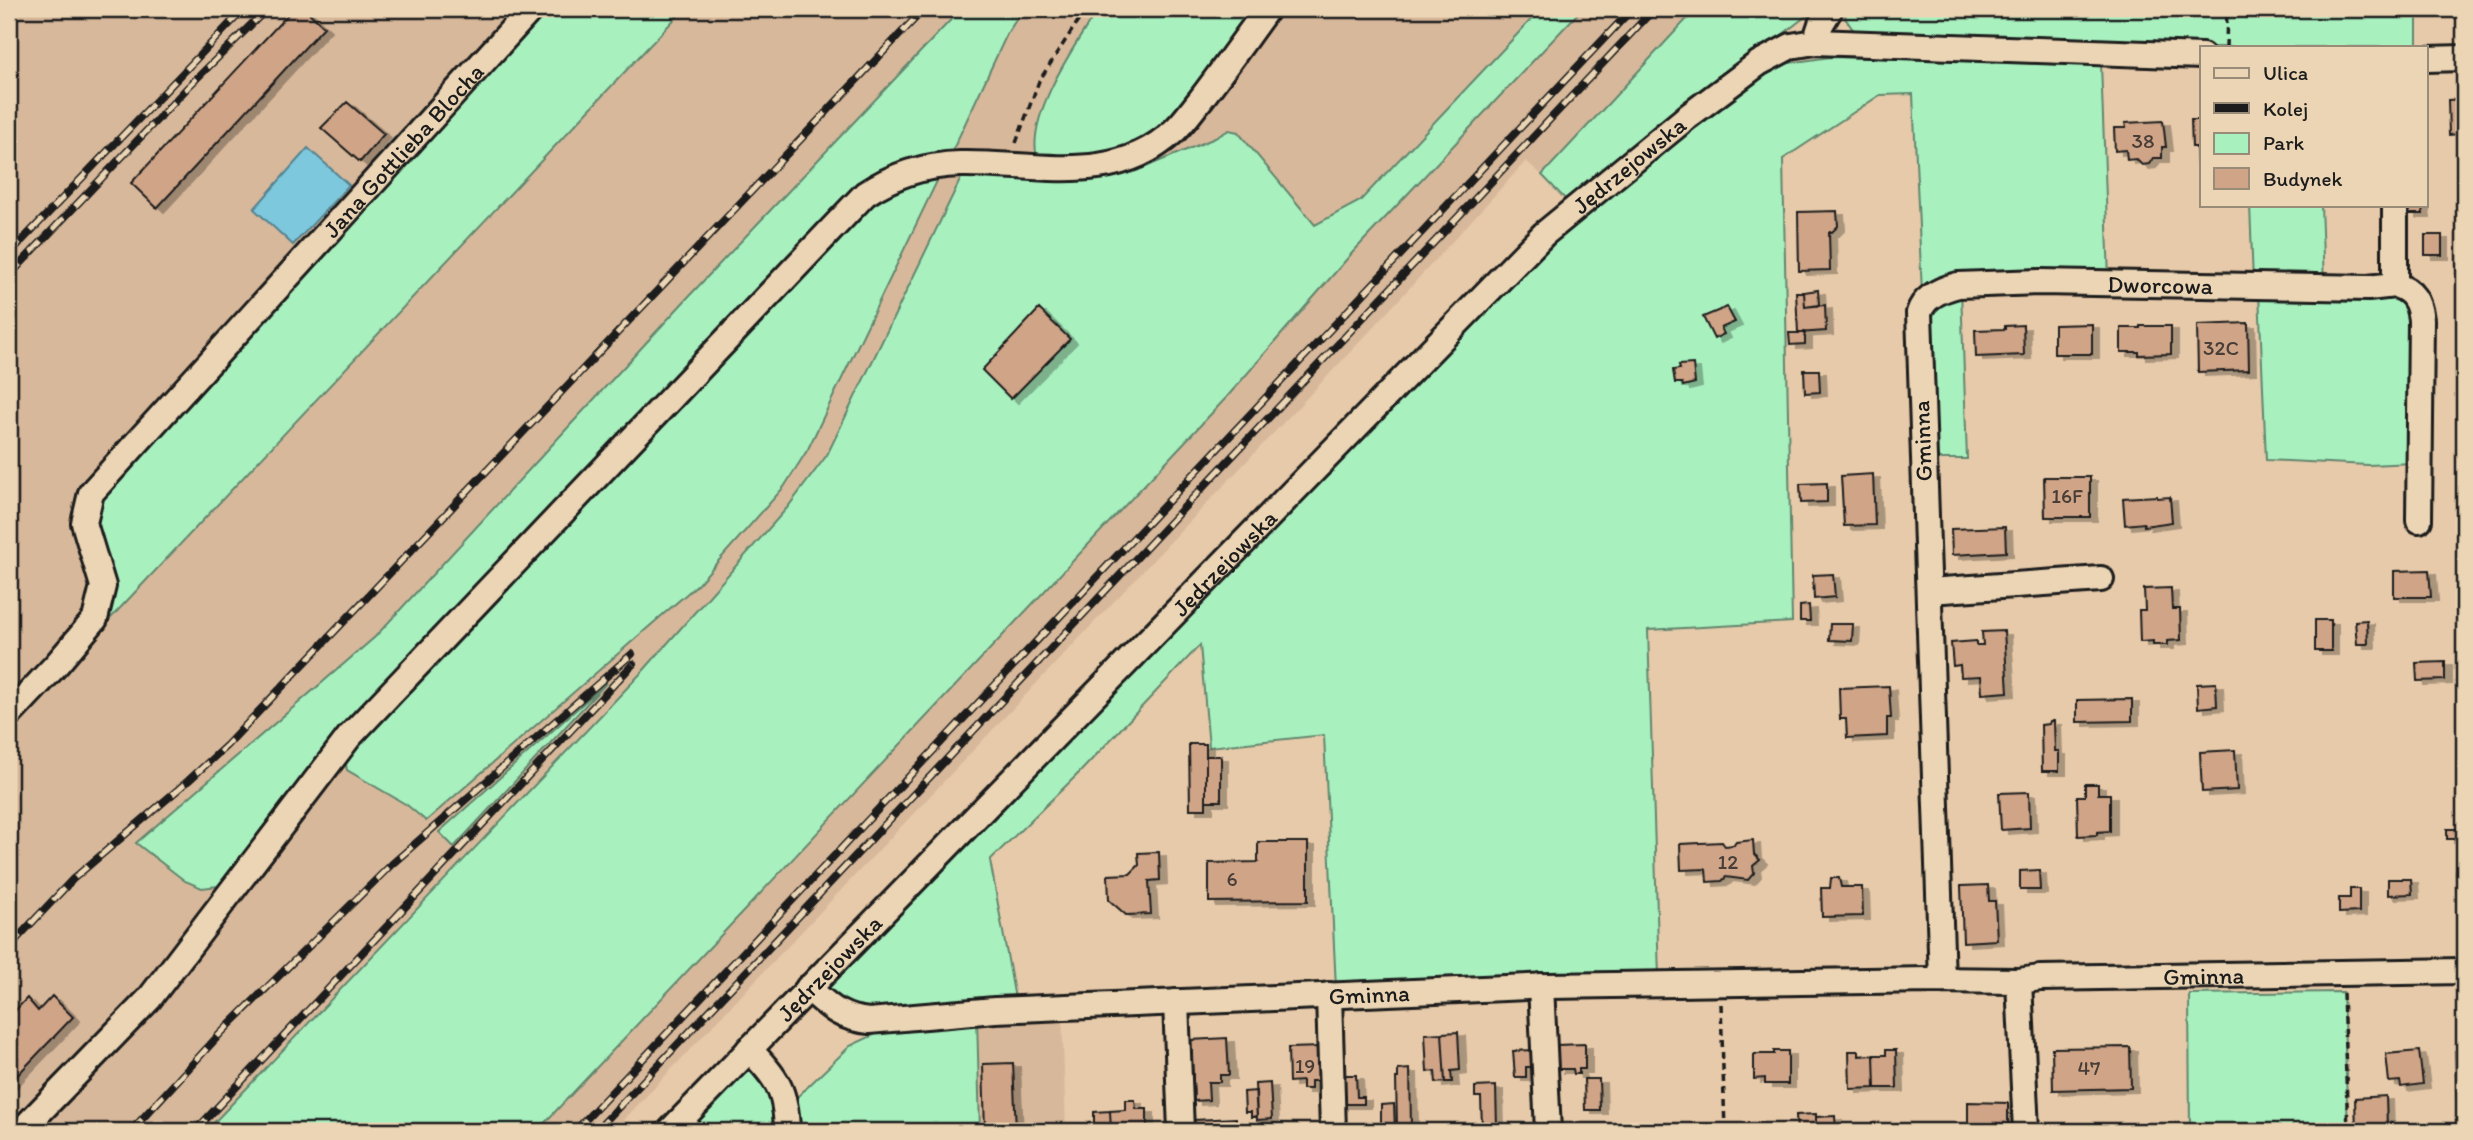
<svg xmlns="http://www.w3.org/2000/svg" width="2473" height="1140" font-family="Itim,sans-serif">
	<defs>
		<filter id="shadow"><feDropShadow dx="7" dy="4" stdDeviation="0" flood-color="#0004"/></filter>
	</defs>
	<rect width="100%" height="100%" fill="#e7caa9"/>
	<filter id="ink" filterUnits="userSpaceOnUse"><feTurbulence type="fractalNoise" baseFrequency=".0143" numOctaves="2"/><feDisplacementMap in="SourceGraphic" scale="14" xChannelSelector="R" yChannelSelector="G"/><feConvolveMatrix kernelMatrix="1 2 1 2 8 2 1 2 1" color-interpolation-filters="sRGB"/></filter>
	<g filter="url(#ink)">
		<path fill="#d8b89a" d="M9,9H1696L1542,175L1526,161L1370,331L613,1131H9Z
			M1062,1013L1066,1131H980L977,1017Z"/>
		<path fill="#a8f1bf" stroke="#62866e" stroke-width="2" d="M538,9H684L108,621L110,606L94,532L96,500Z
			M961,9H1023L1007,34L950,156L895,168L334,742L218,886L202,888L185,881L136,843L375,637L691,294Z
			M1098,9H1259L1164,128L1113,156L1037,158C1026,115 1075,45 1098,9Z
			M1541,9H1582L1353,252L1226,398L537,1131H206L643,671L787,508L827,455L962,176L1090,177L1136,171L1215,138L1229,130L1238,132L1315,225L1360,201Z
			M1696,9H1815L1568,202L1542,175Z
			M1847,9H2417V47H2202L1859,33L1854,31L1845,18Z
			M1830,57L2101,64L2109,279L1922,293L1913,94L1880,95L1783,159L1792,622L1648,630L1659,977L1336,988L1324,735L1209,747L1200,645L1081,771L990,860L1016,1004L926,1010L843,1009L826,990L830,981L1193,612L1199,603L1544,247L1751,81L1783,64Z
			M926,178L938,179L808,449L784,487L698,584L426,821L407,805L347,770L345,760L349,750L868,205L889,191Z
			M2250,205H2321L2324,284L2253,282Z
			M1961,290L1967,459H1927V313Z
			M2259,292L2400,295L2412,305L2414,463L2368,465L2266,460Z
			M607,682L454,847L439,832Z
			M2343,992L2348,1131H2190L2189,994Z
			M977,1017L980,1131H793L791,1103L850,1046L880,1032Z
			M746,1068L759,1072L767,1078L779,1131H685Z"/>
		<path fill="#7dc8dd" stroke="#568390" stroke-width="2" d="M308,148L349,185L293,245L254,209Z"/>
		<path fill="#cfa487" stroke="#1c1c1c" stroke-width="2" filter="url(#shadow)" d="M293,9H305L324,27L157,208L131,183Z
			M2464,99V143H2461L2460,134L2449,135L2448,100Z
			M347,102L384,134L360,162L321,128Z
			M2191,120H2202V168H2197L2196,147H2192Z
			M2163,121L2166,147H2162V158H2153L2149,164L2142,165L2136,159L2127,160L2126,150L2115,151L2114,128H2126L2125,123Z
			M2409,205H2422L2423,214H2409Z
			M1837,211L1838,226L1832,232H1829L1830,270L1799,271L1798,212Z
			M2425,235H2442V255H2425Z
			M1818,290L1819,305L1805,307L1804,292Z
			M1796,292H1804L1805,307L1825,305L1826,331L1798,333Z
			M1727,307L1735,322L1721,328L1724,334L1714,339L1703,317Z
			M1039,309L1070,339L1011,399L982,370Z
			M2460,317H2464V351H2460Z
			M2248,323L2249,370L2198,372L2197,325Z
			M2092,324V354H2054V325Z
			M2023,325L2024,355L1976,357L1975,330L2005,329V326Z
			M2140,326H2171V354L2139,355V352H2121V328H2140Z
			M1805,332V344L1790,345L1789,333Z
			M1693,364L1695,383L1683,386L1682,383H1675L1673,370L1680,369L1679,365Z
			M1804,370H1819L1820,392L1805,393Z
			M1873,474L1875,525L1844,526L1841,476Z
			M2044,477H2090V517H2045Z
			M1827,483V502L1801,503L1800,484Z
			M2157,496V498L2170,497L2172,522L2144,526V523L2125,525L2123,498Z
			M2005,527L2006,552L1952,555L1951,529Z
			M2429,570L2431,597H2394V571Z
			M1833,574L1835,597L1814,599L1813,575Z
			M2171,588L2172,609H2180L2181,640L2167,641V645H2153V641L2140,642L2139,610H2145L2144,589Z
			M1809,605L1810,621H1800V606Z
			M2315,620H2331V651H2315Z
			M2367,620L2368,644H2357L2355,621Z
			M1830,624H1853L1852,641L1829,640Z
			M2004,631L2008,692L1982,694L1981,676L1961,677L1960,665L1953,666L1951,643L1976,641V645H1983L1982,632Z
			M2445,662V680L2417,681L2416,663Z
			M2216,683L2217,706L2198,708L2197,684Z
			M1889,686L1891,718H1887V736L1847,738L1846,719H1840L1839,688Z
			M2132,699V721L2077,722V700Z
			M2050,721H2054L2055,751H2059V771H2042L2041,725L2049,724Z
			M1189,744H1206V809H1190Z
			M2235,750L2237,790L2202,792L2200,752Z
			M1206,756H1221V801H1206Z
			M2085,784H2098V794H2110V831L2097,832V835L2078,836L2077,796H2085Z
			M2029,792L2030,828L2001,830L1999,793Z
			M2447,829H2464L2463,839H2447Z
			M1753,840L1754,854L1760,860L1753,866L1754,873L1748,880L1726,877L1722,881L1707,882L1706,869L1681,870L1680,844L1722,842L1725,846L1734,845L1736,842Z
			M1258,842H1308V901L1209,902V863L1258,862Z
			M1159,852L1160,880L1149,881L1151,914L1126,915L1109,900L1108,875L1130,874L1139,865L1138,853Z
			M2039,870L2040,890H2020V871Z
			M2456,871H2464V893L2457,894Z
			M1831,878H1839L1841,887H1862L1863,916L1822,917L1821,888H1830Z
			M2388,879H2411L2412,894L2388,895Z
			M1988,885L1989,901H1995L1997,940L1963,942L1961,886Z
			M2350,889H2359V912L2339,913V898H2350Z
			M52,996L73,1017L9,1084V1017L27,998L38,1011Z
			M1458,1032L1460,1070L1451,1071L1452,1082H1445L1442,1033Z
			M1442,1033L1445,1082L1436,1083L1435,1071L1427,1072L1425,1034Z
			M1227,1038L1229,1075H1220V1082H1208L1209,1100L1194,1101L1191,1040Z
			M1585,1044V1069H1579V1074H1574L1573,1069H1557L1556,1045Z
			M1322,1047L1324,1081H1311V1089H1302V1081L1289,1082L1288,1048Z
			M2130,1047L2131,1088L2053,1090L2052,1048Z
			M1533,1050L1534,1067H1526V1077H1515L1513,1051Z
			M1886,1050H1896L1897,1088H1875L1874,1055H1886Z
			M1774,1051H1788V1084H1765V1078L1754,1079V1054H1774Z
			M1849,1051H1859V1056L1874,1055L1875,1088L1850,1089Z
			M2419,1051L2423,1084L2401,1087L2400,1081L2389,1082L2386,1054Z
			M2455,1051H2464V1098H2460V1102H2457Z
			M1013,1063L1016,1131H985L983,1064Z
			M1410,1069L1411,1127H1397L1396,1078H1398V1070Z
			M1341,1075H1356L1357,1097H1364V1104H1342Z
			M1584,1079H1599L1600,1110H1585Z
			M1270,1083L1272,1119L1257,1120L1255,1084Z
			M1496,1086L1497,1128H1482L1481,1097H1475V1087Z
			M1256,1091L1257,1116L1251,1117V1112H1245L1244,1092Z
			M2386,1096L2387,1127H2382V1131H2356L2355,1098Z
			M1125,1100H1135L1136,1109H1147V1129L1111,1131L1110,1111L1125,1110Z
			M1968,1102L2008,1103V1131L1968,1129Z
			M1394,1104L1395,1131H1372V1128H1381V1105Z
			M1110,1111L1111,1131H1094V1112Z
			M1816,1114V1131H1797L1796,1115Z
			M1835,1116L1836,1131H1816V1117Z
			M1236,1118V1131H1195L1194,1120Z"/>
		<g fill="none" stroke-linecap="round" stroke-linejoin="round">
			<defs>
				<g id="minor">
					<path d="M1815,42L1821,24L1830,9"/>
					<path d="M2426,59L2464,58"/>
					<path d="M2395,205V285C2413,290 2419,302 2421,320L2419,520"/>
					<path d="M1929,591L2101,579"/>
					<path id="s1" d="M9,715L56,665L95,619L103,586L84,523L91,493L531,9"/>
					<path id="s2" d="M1942,980C1936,758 1925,535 1919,313C1924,296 1942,289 1958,285L2040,282L2368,288L2395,285"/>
					<path d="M2019,981L2026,1131"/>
					<path d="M1541,986L1548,1131"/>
					<path id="s3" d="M808,988C830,1007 839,1018 869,1021L995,1010L1549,986L1931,980L2019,981L2040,978L2464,971"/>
					<path d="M1329,995L1333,1131"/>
					<path d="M1176,1002L1181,1131"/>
					<path d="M749,1049C777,1079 786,1089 787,1131"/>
					<path d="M21,1131L149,999L349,737L865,194C893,175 926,165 960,164C1033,162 1113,188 1174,131C1184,122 1192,110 1201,99C1224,69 1245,39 1267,9"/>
					<path id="s4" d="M670,1131L1544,234L1687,117L1759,63L1791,46L1815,42L2202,56"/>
				</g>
			</defs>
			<use href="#minor" stroke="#1c1c1c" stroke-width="30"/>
			<path stroke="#1c1c1c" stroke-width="3.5" stroke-dasharray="7 5" stroke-linecap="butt" d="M2226,47L2227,9
				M1016,143L1039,81L1086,9
				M2343,993L2348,1131
				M1721,1004L1725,1131"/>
			<use href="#minor" stroke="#ebd5b4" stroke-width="24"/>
			<defs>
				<path id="rail" d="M9,254L244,9
					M9,276L188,87L267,9
					M9,947L73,879L188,781L227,745L924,9
					M131,1131L220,1034L392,864L632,654
					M195,1131L633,664
					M575,1131L1632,9
					M596,1131L1654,9"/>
			</defs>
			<use href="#rail" stroke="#1c1c1c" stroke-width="8"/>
			<use href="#rail" stroke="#ebd5b4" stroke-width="5" stroke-dasharray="16" stroke-linecap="butt"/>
		</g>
	</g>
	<g text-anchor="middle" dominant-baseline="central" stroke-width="6" stroke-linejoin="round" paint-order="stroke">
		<g font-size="21" fill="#493e37">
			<text x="2143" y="140">38</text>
			<text x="2221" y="347">32C</text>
			<text x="2067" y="495">16F</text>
			<text x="1728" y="861">12</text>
			<text x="1232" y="878">6</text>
			<text x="1305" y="1065">19</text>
			<text x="2089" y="1067">47</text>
		</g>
		<g font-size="24" fill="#1c1c1c" stroke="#ebd5b4">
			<text stroke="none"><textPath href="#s1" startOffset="723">Jana Gottlieba Blocha</textPath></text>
			<text stroke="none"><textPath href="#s4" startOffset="1362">Jędrzejowska</textPath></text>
			<text stroke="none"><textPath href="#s2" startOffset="920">Dworcowa</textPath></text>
			<text transform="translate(1922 441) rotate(-92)">Gminna</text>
			<text stroke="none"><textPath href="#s4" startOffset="794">Jędrzejowska</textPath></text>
			<text stroke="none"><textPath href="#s4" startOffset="228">Jędrzejowska</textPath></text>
			<text stroke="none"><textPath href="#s3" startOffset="1407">Gminna</textPath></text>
			<text stroke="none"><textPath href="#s3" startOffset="572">Gminna</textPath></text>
		</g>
	</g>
	<rect width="2473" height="1140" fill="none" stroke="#ebd5b4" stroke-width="35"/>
	<rect x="18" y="18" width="2438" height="1105" fill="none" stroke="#1c1c1c" stroke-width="2.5" filter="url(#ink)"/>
	<rect x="2200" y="46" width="228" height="161" fill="#ebd5b4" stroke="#988b77" stroke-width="2"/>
	<rect x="2214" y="68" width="35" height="10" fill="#ebd5b4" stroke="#988b77" stroke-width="2"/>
	<text x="2263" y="80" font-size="21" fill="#1c1c1c">Ulica</text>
	<rect x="2214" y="103" width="35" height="10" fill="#1c1c1c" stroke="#988b77" stroke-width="2"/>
	<text x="2263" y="116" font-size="21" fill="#1c1c1c">Kolej</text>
	<rect x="2214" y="133" width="35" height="21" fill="#a8f1bf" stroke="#988b77" stroke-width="2"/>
	<text x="2263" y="150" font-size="21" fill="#1c1c1c">Park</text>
	<rect x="2214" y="168" width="35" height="21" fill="#cfa487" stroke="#988b77" stroke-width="2"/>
	<text x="2263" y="186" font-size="21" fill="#1c1c1c">Budynek</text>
</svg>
